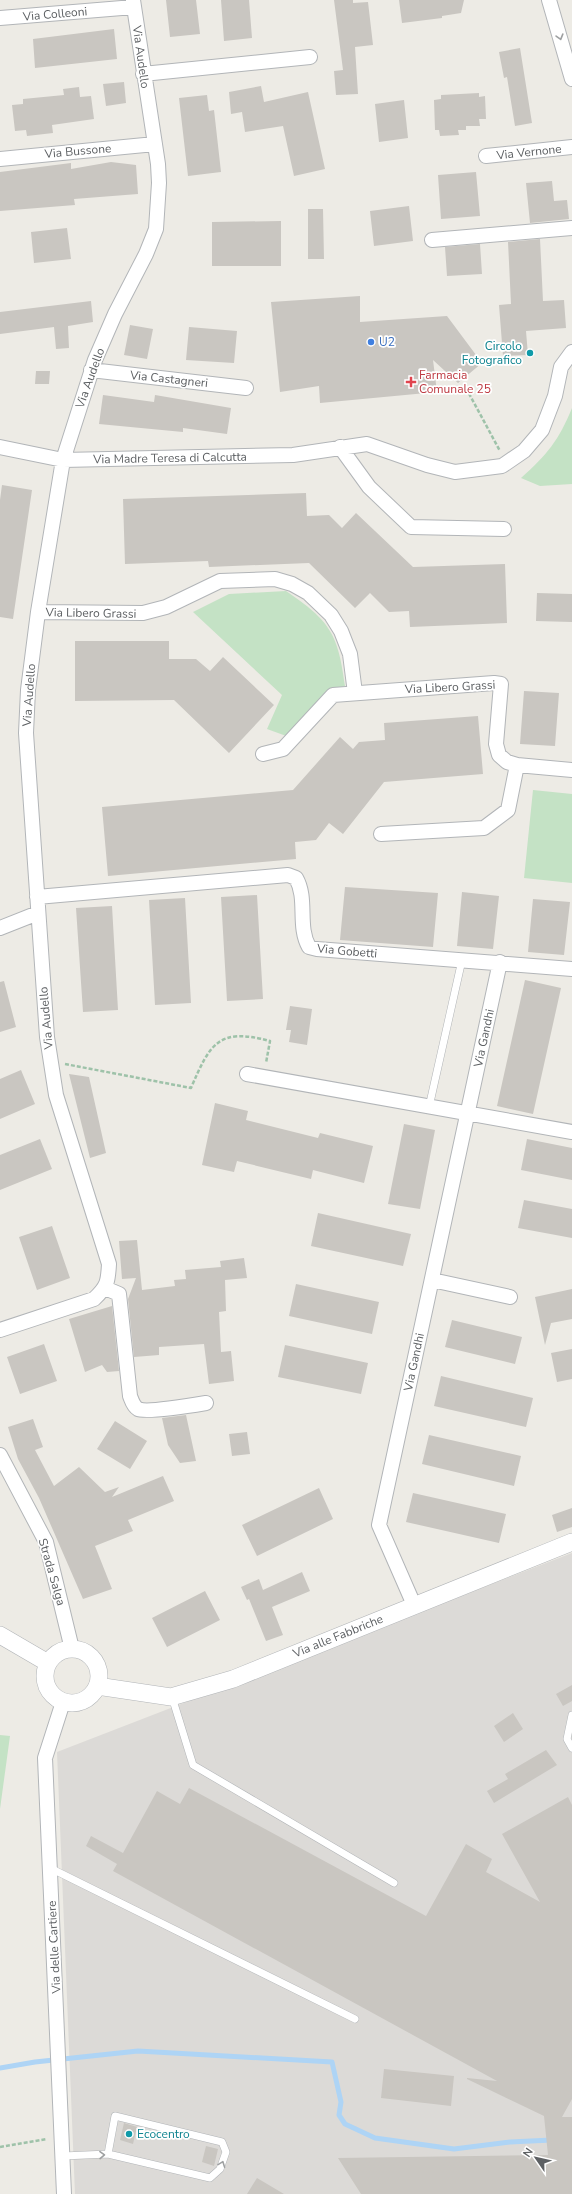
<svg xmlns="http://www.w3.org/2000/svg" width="572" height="2194" font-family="'Nunito Sans',sans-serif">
	<rect width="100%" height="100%" fill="#edebe5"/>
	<path fill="#dcdad7" d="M572,1553V2194H75L57,1752Z"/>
	<path fill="#c4e2c5" d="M572,408V484L540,486L521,478C547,455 559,440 572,408Z
		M286,591C330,621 338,633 345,686L333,690L289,737L267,729L282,695L193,612L229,594Z
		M533,790L572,794V883L524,878Z
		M0,1735L10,1736L0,1809Z"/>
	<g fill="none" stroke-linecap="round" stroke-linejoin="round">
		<path stroke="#aed4f5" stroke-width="5" d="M0,2068L35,2062L138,2051L332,2062L341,2102L339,2115L345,2124L375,2138L454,2149L510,2142L552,2140"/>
	</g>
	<path fill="#c9c6c1" d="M166,0H196L200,34L170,37Z
		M221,0H249L252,38L224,41Z
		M334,0H353V3L368,2L373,45L355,47L358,94L336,95L334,71L343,70Z
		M399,0H464L461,13L442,16V18L402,23Z
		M114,29L117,59L35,68L33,39Z
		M520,48L532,123L515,126L507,77L504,78L499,52Z
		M124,82L126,103L106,106L103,84Z
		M261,86L264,102L308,92L325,169L294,176L283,126L245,132L242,112L231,114L229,92Z
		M79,87L80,97L91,96L94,119L52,125L53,133L27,136L26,130L15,131L12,105L23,104V99L64,95L63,89Z
		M479,93V97L485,96L486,119H479L480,126H466V130H458L459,135L440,136L439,130H435L434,100L441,99V95Z
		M207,95L209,111L214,110L221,172L188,176L179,98Z
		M404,100L408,138L379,142L375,104Z
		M111,162L136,165L138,194L74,199L75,205L0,211V172L71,163V169Z
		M476,172L480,216L441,219L438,175Z
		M552,181L554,201L567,200L569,219L530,223L526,183Z
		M409,206L413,241L374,246L370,211Z
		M308,209H323L324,259H308Z
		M281,221V266H212V222Z
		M67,228L71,259L34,263L31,232Z
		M540,239L543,301L564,300L566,328L526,331L528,355L503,356L499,305L511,304L508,242Z
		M480,244L482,274L447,276L445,247Z
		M360,296V322L447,316L482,363L458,383L433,360L437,392L320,403L319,386L280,392L271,302Z
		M91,301L93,322L68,326L69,348L56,349L54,327L0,334V312Z
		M130,325L153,329L147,359L124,355Z
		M189,327L237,331L234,363L186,360Z
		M36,371H50L49,384H35Z
		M103,395L154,402L155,395L231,408L227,434L183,428V432L99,424Z
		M2,485L32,490L13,619L0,617V500Z
		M306,493L307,516L329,515L342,528L356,513L413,567L505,564L507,623L410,627L409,611L389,612L370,593L355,608L309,563L209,567L208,561L125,564L123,499Z
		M537,593L572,594V622L536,621Z
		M75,641H169V659H196L210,671L223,657L274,705L229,753L174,700L75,701Z
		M524,691L559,693L555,746L520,744Z
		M478,716L483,774L384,782L343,834L329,823L316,840L295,842L296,859L108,876L102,807L293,790L340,737L353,749L359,742L385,740L384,723Z
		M345,887L438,893L433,947L340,940Z
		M462,892L499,896L493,949L457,946Z
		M257,895L263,999L227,1001L221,897Z
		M185,898L191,1003L155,1005L149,900Z
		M533,899L570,902L564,955L528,952Z
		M112,906L118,1010L83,1012L76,908Z
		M525,980L561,988L533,1114L497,1106Z
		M4,981L16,1027L0,1032V982Z
		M290,1006L312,1009L307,1045L289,1042L291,1030H286Z
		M21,1070L35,1104L0,1119V1079Z
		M69,1074L89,1077L106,1153L90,1158Z
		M215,1103L248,1111L246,1120L318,1138L320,1133L373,1146L364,1183L313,1170L311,1179L237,1161L234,1172L202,1165Z
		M404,1124L435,1130L420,1209L388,1204Z
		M40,1139L52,1169L0,1190V1155Z
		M527,1139L572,1148V1180L521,1170Z
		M524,1200L572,1209V1238L518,1228Z
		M318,1213L411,1234L403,1266L311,1246Z
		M52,1226L70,1278L37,1290L19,1237Z
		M137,1240L142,1290L175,1286L174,1280L186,1279L185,1270L221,1267L220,1261L244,1258L247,1278L225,1280L226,1311L219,1312L221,1352L231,1351L234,1381L209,1384L204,1344L159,1347V1355L134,1357L128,1299L136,1278L122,1279L119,1241Z
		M296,1284L379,1302L372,1334L289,1316Z
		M572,1289V1319L551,1323L545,1345L535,1297Z
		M112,1306L119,1371L107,1372L102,1365L85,1372L69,1319Z
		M452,1320L522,1337L515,1364L445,1347Z
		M44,1344L57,1381L20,1394L7,1357Z
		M285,1345L368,1363L361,1394L278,1377Z
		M572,1349V1379L557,1382L551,1353Z
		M441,1376L533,1398L526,1427L434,1406Z
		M186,1415L196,1461L180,1463L168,1445L162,1418Z
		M33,1419L43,1447L35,1450L54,1486L79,1467L105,1492L119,1487L112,1497L163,1476L174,1501L128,1520L133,1531L95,1546L112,1589L83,1599L39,1498L18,1459L8,1427Z
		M115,1421L147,1441L130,1469L97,1449Z
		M247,1432L250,1454L232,1456L229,1434Z
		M429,1435L521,1456L514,1486L422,1464Z
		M319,1488L333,1519L257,1556L242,1525Z
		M413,1493L506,1514L499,1543L406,1522Z
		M572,1508V1527L557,1532L552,1515Z
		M302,1572L310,1591L272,1607L283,1635L266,1641L249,1599L247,1600L241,1587L259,1579L263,1590Z
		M205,1591L220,1620L167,1647L152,1618Z
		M572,1685V1701L563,1706L556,1694Z
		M513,1713L523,1729L504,1742L494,1726Z
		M546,1750L557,1765L494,1803L487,1791L508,1779L505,1774Z
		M189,1788L426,1916L466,1844L492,1859L486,1872L540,1902L502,1834L568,1797L572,1805V2099L562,2117H572V2194H361L338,2158L548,2155L544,2116L467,2079V2078L497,2081L113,1871L117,1864L86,1846L91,1836L123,1853L157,1791L180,1804Z
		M384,2069L454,2076L451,2106L381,2098Z
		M124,2123L137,2127L133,2144L120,2140Z
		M206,2146L218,2149L214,2166L202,2162Z
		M257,2178L284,2194H247Z"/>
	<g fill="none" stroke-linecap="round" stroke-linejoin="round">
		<defs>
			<path id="service" d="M429,1107L462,960
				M172,1697L193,1765L394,1883
				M572,1715L567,1739L572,1748
				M50,1868L355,2019
				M63,2156L108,2154L210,2178L220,2169L226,2152L222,2142L115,2116L108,2154"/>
			<path id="minor" d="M549,0L572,79
				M0,18L134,7
				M143,74L310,57
				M486,156L572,147
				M0,159L155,144
				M432,240L572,228
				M91,370L246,388
				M0,447L63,460L293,455L367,444L427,465L455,472L502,466L524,451L542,430L555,396L561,367L572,352
				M340,447L369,487L411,527L504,529
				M38,612L143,613L166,607L220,581L275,579L292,584L308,593L331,615L341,631L350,654L355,693
				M263,754L283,749L333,695L494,683L501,684L496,744L499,755L507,762L517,765L572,770
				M381,834L484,828L508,810L517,765
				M37,897L288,875L296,878C308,899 297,926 309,947L317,949L572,969
				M0,928L38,913
				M247,1074L572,1132
				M432,1280L510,1297
				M105,1288L119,1294L130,1396C132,1401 133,1406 138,1409C146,1413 194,1405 206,1403
				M0,1330L94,1299C108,1286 108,1281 109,1264L56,1095L47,1037L26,733L28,690L38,612L63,460L95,360L115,314L146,254L156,229L159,183L158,164L133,0
				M0,1455L46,1542L72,1649
				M414,1605L379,1525L500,962
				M63,1702L45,1758L64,2194"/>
			<path id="tertiary" d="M0,1635L48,1663
				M45 1676a27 27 0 1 1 54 0a27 27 0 1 1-54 0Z
				M97,1686L171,1697L233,1679L572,1542"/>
		</defs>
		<use href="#service" stroke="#b2b5b8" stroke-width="8"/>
		<use href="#minor" stroke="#b2b5b8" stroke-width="16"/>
		<use href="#tertiary" stroke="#b2b5b8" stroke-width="18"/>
		<path stroke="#9ec2a9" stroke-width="2.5" stroke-dasharray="4 2" stroke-linecap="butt" d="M466,388L500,451
			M65,1064L191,1088C210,1044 218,1027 270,1041L266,1063
			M0,2147L47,2139"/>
		<use href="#service" stroke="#fff" stroke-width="7"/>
		<use href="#minor" stroke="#fff" stroke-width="14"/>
		<use href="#tertiary" stroke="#fff" stroke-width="17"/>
	</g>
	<defs><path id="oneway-chevron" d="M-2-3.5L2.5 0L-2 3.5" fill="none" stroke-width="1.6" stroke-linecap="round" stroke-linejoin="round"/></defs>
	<g stroke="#9ea0a1">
		<use href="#oneway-chevron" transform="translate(560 37) rotate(74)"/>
		<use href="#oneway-chevron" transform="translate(102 2155) rotate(-1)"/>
		<use href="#oneway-chevron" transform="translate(222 2164) rotate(-69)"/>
	</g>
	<circle fill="#3f7fe0" stroke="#fff" stroke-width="1.5" cx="371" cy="342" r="4"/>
	<g fill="#0f9aa8" stroke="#fff" stroke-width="1.5">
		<circle cx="530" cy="353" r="4"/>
		<circle cx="129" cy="2134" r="4"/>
	</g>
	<path fill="#e0444e" stroke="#fff" stroke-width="1.5" d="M409 376h4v4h4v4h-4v4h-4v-4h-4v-4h4z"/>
	<g text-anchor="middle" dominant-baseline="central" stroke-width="3.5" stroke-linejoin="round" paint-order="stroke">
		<g font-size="12" fill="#5d6063" stroke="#fff">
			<text transform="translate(55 14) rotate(-5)">Via Colleoni</text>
			<text transform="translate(141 57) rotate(82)">Via Audello</text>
			<text transform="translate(78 151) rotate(-5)">Via Bussone</text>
			<text transform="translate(529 152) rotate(-6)">Via Vernone</text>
			<text transform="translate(90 378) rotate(-70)">Via Audello</text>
			<text transform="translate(169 379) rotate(6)">Via Castagneri</text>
			<text transform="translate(170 458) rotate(-1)">Via Madre Teresa di Calcutta</text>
			<text transform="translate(91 613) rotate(1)">Via Libero Grassi</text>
			<text transform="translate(450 687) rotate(-3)">Via Libero Grassi</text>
			<text transform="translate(29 695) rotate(-86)">Via Audello</text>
			<text transform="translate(347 951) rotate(5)">Via Gobetti</text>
			<text transform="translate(46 1018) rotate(-95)">Via Audello</text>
			<text transform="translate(484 1038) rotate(-78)">Via Gandhi</text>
			<text transform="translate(414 1362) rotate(-78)">Via Gandhi</text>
			<text transform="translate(52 1572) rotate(74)">Strada Salga</text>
			<text transform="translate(338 1636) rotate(-22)">Via alle Fabbriche</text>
			<text transform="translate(54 1947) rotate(-93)">Via delle Cartiere</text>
		</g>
		<g font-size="12" fill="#366cbe" stroke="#fff" text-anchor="start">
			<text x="379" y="342">U2</text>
		</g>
		<g font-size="12" fill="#0d838f" stroke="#fff" text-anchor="end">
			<text x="522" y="346">Circolo<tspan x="522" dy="14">Fotografico</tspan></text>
			<text x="137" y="2134" text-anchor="start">Ecocentro</text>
		</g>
		<g font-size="12" fill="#be3a42" stroke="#fff" text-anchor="start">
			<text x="419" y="375">Farmacia<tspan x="419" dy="14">Comunale 25</tspan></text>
		</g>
	</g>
	<g transform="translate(536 2158) rotate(304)" stroke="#ffffff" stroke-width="3" paint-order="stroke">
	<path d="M0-3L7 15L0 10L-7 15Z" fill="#5d6063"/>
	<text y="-6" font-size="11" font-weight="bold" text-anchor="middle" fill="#5d6063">N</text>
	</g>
</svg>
